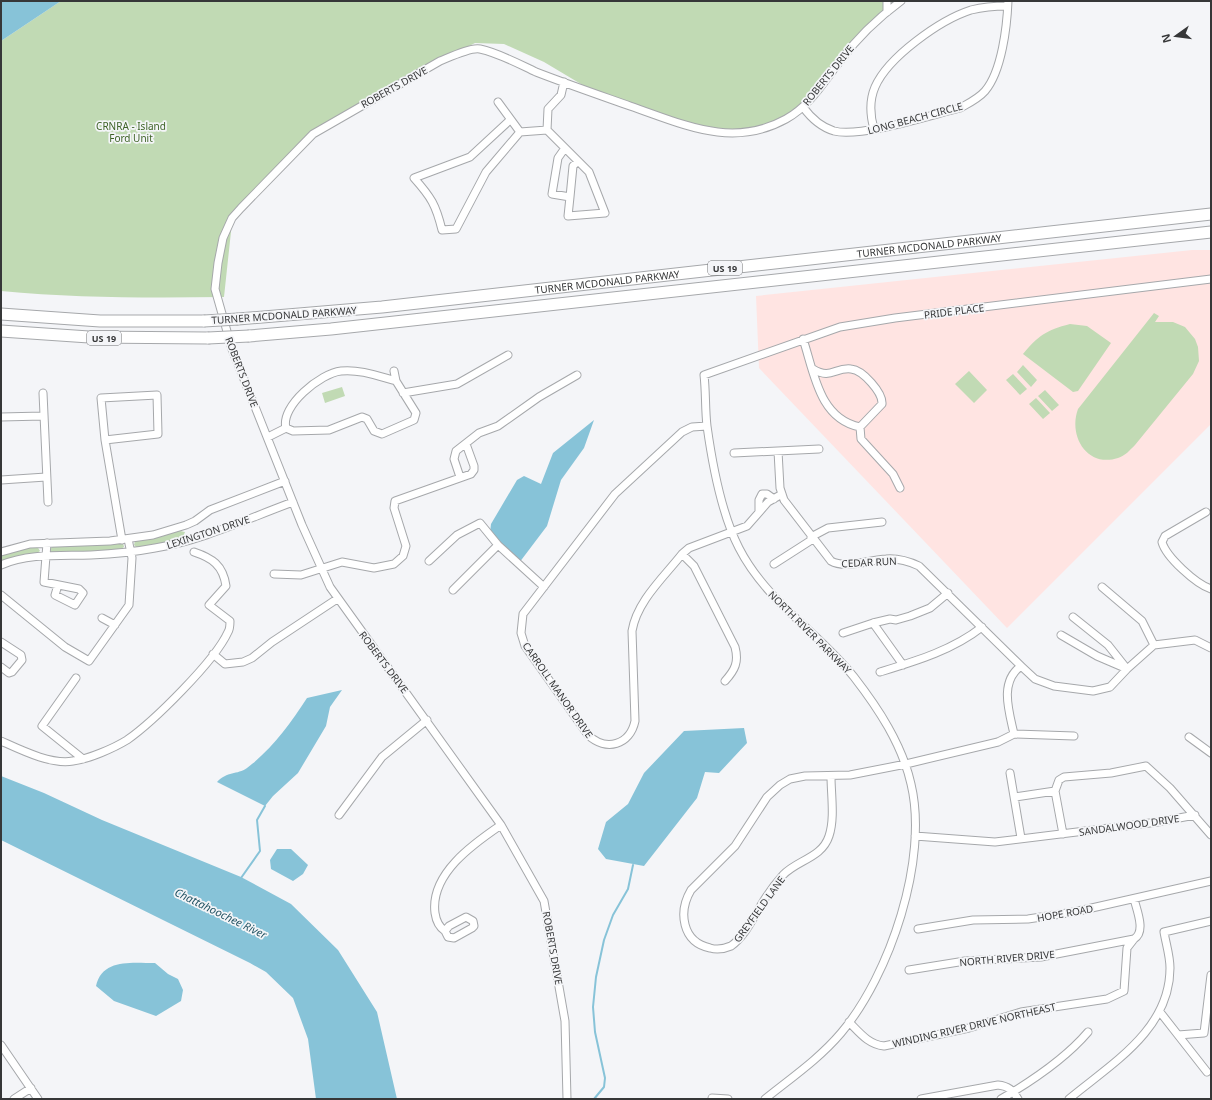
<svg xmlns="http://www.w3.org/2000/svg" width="1212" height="1100" font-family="'Noto Sans',sans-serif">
	<rect width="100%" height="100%" fill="#f4f5f8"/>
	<path fill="#ffe4e2" d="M1192,250H1211V424L1007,628L759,368L756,296Z"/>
	<path fill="#c1dab4" d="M61,1H903L876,21L798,111L758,129L720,134L601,96L544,62L504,44L475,43L443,59L306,138L233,213L224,297C149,298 75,298 1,291V41Z
		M1154,313L1159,316L1155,322H1173L1185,327L1195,339L1198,347L1199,361L1193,374L1135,445C1130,450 1125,456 1118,458C1087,468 1068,436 1078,409Z
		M1070,324L1087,326L1111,343L1078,391L1073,392L1023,354C1038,336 1046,330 1070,324Z
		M1023,365L1037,380L1031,387L1017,372Z
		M969,371L987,390L974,403L955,384Z
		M1013,374L1027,389L1020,395L1006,380Z
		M342,387L345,396L325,403L322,393Z
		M1045,390L1059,405L1052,411L1038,396Z
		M1036,398L1050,413L1043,419L1029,404Z
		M180,531L185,532L183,537L164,543L137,548L134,545L135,541Z
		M123,543L124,547L119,550L55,553L51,552L50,549L53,546Z
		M37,546L40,551L36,554L1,563V555Z"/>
	<path fill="#87c3d8" d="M1,1H61L1,41Z
		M594,420L584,448L561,480L547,526L519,563L490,533L491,524L517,480L524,476L541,484L553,453Z
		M342,690L330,707L326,726L298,773L273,796L265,806L217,782C227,771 237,775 247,768C272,749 290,724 307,698Z
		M744,728L747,743L719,773L705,772L697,798L644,866L606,859L598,849L606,822L628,804L644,773L684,731Z
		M1,776L44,793L102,820L241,877L291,904L338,950L377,1012L397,1099H316L308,1039L293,998L266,972L250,963L1,840Z
		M277,849H291L308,865L303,874L293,881L271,869L270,860Z
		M155,963L168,974L178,979L183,990L181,1001L156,1016L114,1001L96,986C102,958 133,963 155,963Z"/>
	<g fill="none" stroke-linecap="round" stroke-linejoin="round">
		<path stroke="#87c3d8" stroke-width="2" d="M241,878L260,851L257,820L265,806
			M594,1099L604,1087L605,1078L595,1032L593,1007L596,977L604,940L613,915L628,889L633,865"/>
		<defs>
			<path id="minor" d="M887,12V1
				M564,82L561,95L548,109L547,130L589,172L605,213L568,216L570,197
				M498,102L520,132
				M803,107C811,118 821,127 834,131C860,138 931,115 960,108C969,103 978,99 985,91C1002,71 1007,26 1008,1
				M510,120L470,157L414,178C431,197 436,205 442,230L456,229L486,172L520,132L547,130
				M874,129C870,115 869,101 875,87C888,57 940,20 971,10C983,7 995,6 1007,6
				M565,148L558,158L552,194L570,197L573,166L578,161
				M803,339C814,372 819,419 860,427L882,404C883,393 863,370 851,369C835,367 831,380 813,369
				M394,371L396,381L416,413L414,420L382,434L374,431L367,419L362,417L329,430L293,431L286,428C280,406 321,373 341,371C359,369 378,376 396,381
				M43,393L48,502
				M403,393L457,384L508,355
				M1,417L43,416
				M707,426L692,427L682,432L615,494L523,614L521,633L525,646L588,735C606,752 630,745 635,721L632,631C637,601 664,577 682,554L689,548L747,526L768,502L782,494
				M860,427L861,439L893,474L900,488
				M268,437L286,428
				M105,440L101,398L157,395L158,434L105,440L122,540
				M778,451L780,488L784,500L831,561C845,569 869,560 886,559C898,558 908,561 919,566L1021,666
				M734,453L819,449
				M460,477L454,459L456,451L479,433L498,426L539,397L577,375
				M1,480L46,477
				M759,511V500L762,494H767L774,499
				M1206,512L1165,536L1162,542C1166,557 1196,584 1211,589
				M811,537L828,528L882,522
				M47,543L44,582L79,589L83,593L75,605L55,595L58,585
				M1,552L30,544L110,541L153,535L186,525L195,521L210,510L285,481
				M682,554L694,566L735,647C739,662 735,670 725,681
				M429,561L457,535L480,523L498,545
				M774,564L813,539
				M1,565C29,553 61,556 91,555C112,554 134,552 155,548C201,541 249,518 293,502
				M274,574L301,575L342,562L374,568L394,564L403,556L406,546L394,508L395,501L471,474L474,470V466L466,444
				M1102,587L1142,621L1154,645
				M453,590L498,545L544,587
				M1,595L65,647L89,661L129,605L132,558L128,539
				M1073,617L1108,645L1127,669
				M102,618L115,625
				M873,623L903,665
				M843,633L873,623L890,619L896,620L910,616L930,608L948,593
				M1061,635L1097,656L1125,668
				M1,642L21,655L22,660L12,672L9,673L1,667
				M213,654L225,664L243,662L252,658L272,642L337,599
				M880,672C916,661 953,650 982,627
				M76,678L42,726L83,759
				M1014,734C1009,711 999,682 1021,666L1035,679L1054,686L1093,691L1110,687L1127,669L1154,645L1195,640L1211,648
				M1189,737L1211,753
				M1,741C21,750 51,765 73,761C89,759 114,748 127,740C153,722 215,661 228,632C230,629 230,624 230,621L209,605L226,586C223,565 212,558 194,552
				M1010,773L1021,838
				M831,776C831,795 835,818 829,836C822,858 797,860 783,875C775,884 766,896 760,907C752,920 744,937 731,946C724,949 717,950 710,948C682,942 678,912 691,890L735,846L767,797L780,785L790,779L805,776L850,775L906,764L998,742L1014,734L1074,736
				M1015,797L1055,791
				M339,815L382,757L427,720
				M1063,834L1055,791L1059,780L1064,777L1111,773L1146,766L1170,788L1211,835
				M915,836L995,842L1158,822L1195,815
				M466,917L473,921L474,926L472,928L454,938L448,937L445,931L449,926Z
				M918,929L973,920L1028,919L1074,912L1211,881
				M445,931C439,927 436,920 435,913C430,874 473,844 501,825
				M909,970L965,961L1041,957L1134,939C1146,932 1137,911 1134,899
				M1160,1012L1178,1035L1204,1033L1211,975
				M849,1022C860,1033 868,1044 884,1046L969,1028L1021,1012L1107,999L1124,991L1127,948L1134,939
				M1178,1035L1207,1072
				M1,1045L38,1099
				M712,1098L728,1099
				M14,1099L31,1088
				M567,1099L565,1021L544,901L501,825L330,587L302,525L232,349L215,289L218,263L223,238L232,218L241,208L313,134L440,61C450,57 471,47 480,49C499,53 519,64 536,72C567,84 599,95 630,106C683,124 732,149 786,119C811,105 824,81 841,60C858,37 878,18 901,1
				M765,1099C791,1078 819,1059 841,1033C890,975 929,859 911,784C902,744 878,708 854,677C817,631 766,601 739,548C722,515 712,462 707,426C705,409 706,392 704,375L840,327L895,318L1211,279
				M921,1099L998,1085C1008,1086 1013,1090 1018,1099
				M1001,1099C1032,1081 1065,1059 1088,1032
				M1069,1099C1111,1064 1170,1030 1170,968C1170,956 1166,944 1164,932L1211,921"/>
			<g id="highway">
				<path d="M1,314L100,321H204"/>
				<path id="s1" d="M238,319L382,307L1211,214"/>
				<path d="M1,331L89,337L208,338"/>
				<path d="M249,336L331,329L1211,232"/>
			</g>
		</defs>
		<use href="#minor" stroke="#a6a8ab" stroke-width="9"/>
		<use href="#highway" stroke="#a6a8ab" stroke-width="13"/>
		<use href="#minor" stroke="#fff" stroke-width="7"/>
		<use href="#highway" stroke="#fff" stroke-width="11"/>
		<defs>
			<path id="highway-bridge" d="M204,321L238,319
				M208,338L249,336"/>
		</defs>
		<use href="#highway-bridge" stroke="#a6a8ab" stroke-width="13" stroke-linecap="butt"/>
		<use href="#highway-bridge" stroke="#fff" stroke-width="11"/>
	</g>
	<g text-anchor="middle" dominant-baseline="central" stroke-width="3.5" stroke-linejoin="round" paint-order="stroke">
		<g fill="#f4f5f8" stroke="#6f7072" stroke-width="1">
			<rect x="708" y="261" width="34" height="14" rx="3"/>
			<rect x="87" y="331" width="34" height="14" rx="3"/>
		</g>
		<g font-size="9" font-weight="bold" fill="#363738">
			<text x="725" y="268">US 19</text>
			<text x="104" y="338">US 19</text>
		</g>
		<g font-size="10" fill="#363738" stroke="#f4f5f8">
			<text transform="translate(828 75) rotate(-51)">ROBERTS DRIVE</text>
			<text transform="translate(394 87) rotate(-29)">ROBERTS DRIVE</text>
			<text transform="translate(915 118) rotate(-15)">LONG BEACH CIRCLE</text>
			<text stroke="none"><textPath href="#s1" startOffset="695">TURNER MCDONALD PARKWAY</textPath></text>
			<text stroke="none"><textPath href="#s1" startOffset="371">TURNER MCDONALD PARKWAY</textPath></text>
			<text transform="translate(954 311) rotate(-7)">PRIDE PLACE</text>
			<text transform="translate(284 315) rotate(-4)">TURNER MCDONALD PARKWAY</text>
			<text transform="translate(242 372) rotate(69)">ROBERTS DRIVE</text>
			<text transform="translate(208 532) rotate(-18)">LEXINGTON DRIVE</text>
			<text transform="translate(869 562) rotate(-3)">CEDAR RUN</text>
			<text transform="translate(810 632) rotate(45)">NORTH RIVER PARKWAY</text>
			<text transform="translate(384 662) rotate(53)">ROBERTS DRIVE</text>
			<text transform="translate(558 690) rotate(55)">CARROLL MANOR DRIVE</text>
			<text transform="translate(1129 825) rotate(-8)">SANDALWOOD DRIVE</text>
			<text transform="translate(759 909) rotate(-54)">GREYFIELD LANE</text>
			<text transform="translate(1065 913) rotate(-10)">HOPE ROAD</text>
			<text transform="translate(553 948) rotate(80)">ROBERTS DRIVE</text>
			<text transform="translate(1007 958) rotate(-5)">NORTH RIVER DRIVE</text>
			<text transform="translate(974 1025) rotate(-13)">WINDING RIVER DRIVE NORTHEAST</text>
		</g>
		<g font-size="10" fill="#3e6327" stroke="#f4f5f8">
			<text x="131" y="126">CRNRA - Island<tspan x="131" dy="12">Ford Unit</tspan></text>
		</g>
		<g font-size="11" font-style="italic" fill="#1f5161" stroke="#f4f5f8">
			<text transform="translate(221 913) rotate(26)">Chattahoochee River</text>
		</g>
	</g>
	<rect width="1212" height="1100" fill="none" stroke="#363738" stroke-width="4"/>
	<g transform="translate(1176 36) rotate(256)" stroke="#f4f5f8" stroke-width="3" paint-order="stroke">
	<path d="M0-3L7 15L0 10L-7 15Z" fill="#363738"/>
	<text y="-6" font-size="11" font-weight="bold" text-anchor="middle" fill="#363738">N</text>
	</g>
</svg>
